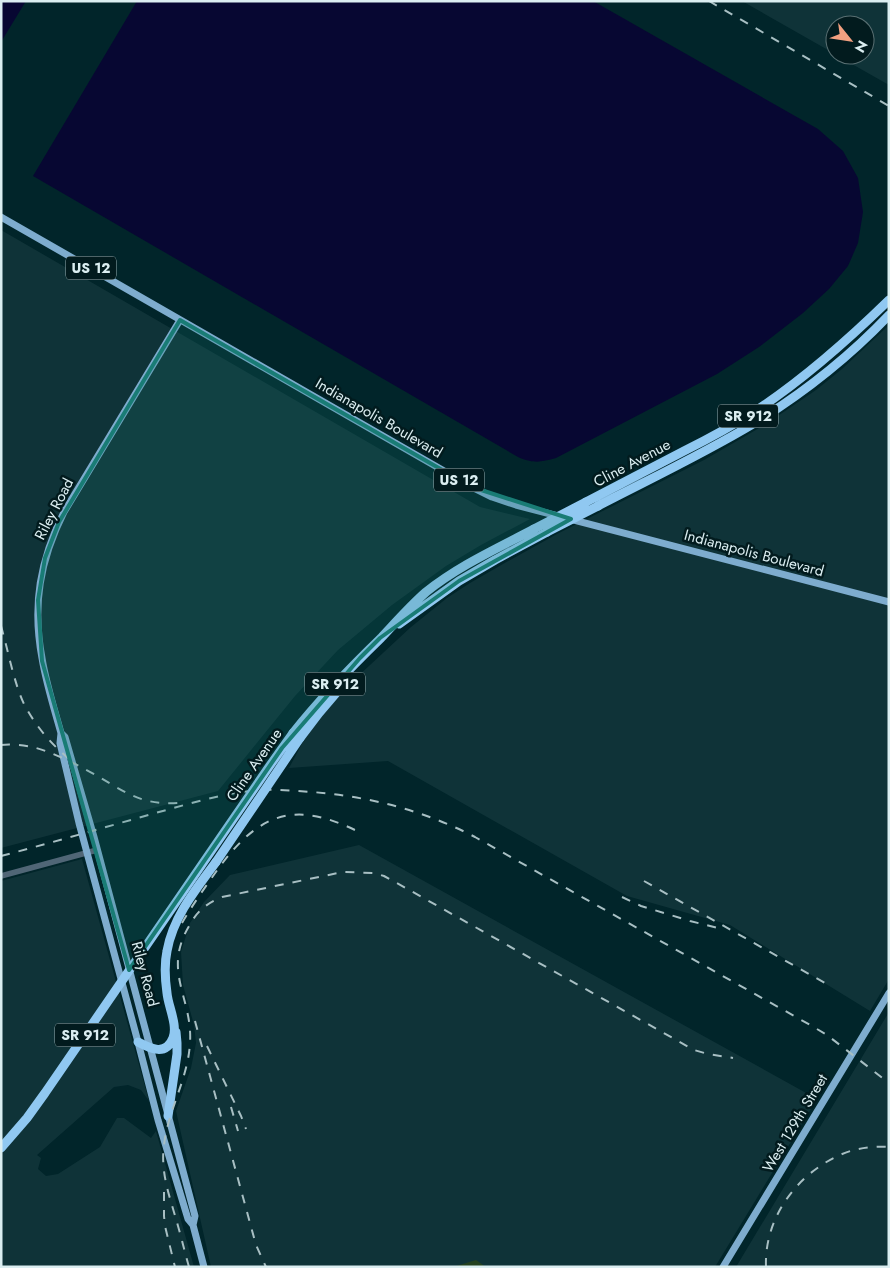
<svg xmlns="http://www.w3.org/2000/svg" width="890" height="1268" font-family="Jost,sans-serif">
	<defs>
		<pattern id="grass-tufts" width="24" height="20" patternUnits="userSpaceOnUse" patternTransform="scale(1.25)"><rect width="24" height="20" fill="#24411f"/><path d="M3 7l-1-3M5 7V3M7 7l1-3M15 17l-1-3M17 17v-4M19 17l1-3" fill="none" stroke="#435d40"/></pattern>
	</defs>
	<rect width="100%" height="100%" fill="#01252a"/>
	<path fill="#0f3338" d="M742,1H889V85L836,55H865V25H835V54Z
		M1,230L480,507L530,519L481,545L446,566L392,605L338,650L295,696L218,791L1,848Z
		M889,325V979L870,1011L730,925L627,896L388,761L289,768L304,740L326,710L356,678L411,627L447,598L470,583L503,564L557,534L704,460L766,424L816,390L842,369Z
		M359,845L817,1099L715,1267H486L476,1261L453,1267H211L176,1111L191,1068L196,1043L194,1025L183,985L181,952L190,923L204,902L230,875Z
		M82,859L149,1101L141,1090L128,1085L114,1087L37,1155L41,1158L38,1169L46,1176L58,1174L100,1147L117,1118H124L151,1138L156,1131L194,1267H1V881Z
		M889,1012V1267H736Z"/>
	<path fill="url(#grass-tufts)" d="M476,1260L486,1267H453Z"/>
	<path fill="#070732" d="M1,1H26L1,42Z
		M137,1H593L818,129L843,151L858,178L863,212L858,243L848,266L829,289L803,313L759,347L717,374L556,458C541,462 534,464 518,457L33,176Z"/>
	<g fill="none" stroke-linecap="round" stroke-linejoin="round">
		<path stroke="#506676" stroke-width="5.5" d="M1,876L97,850"/>
		<path stroke="#7eacce" stroke-width="7" d="M1,217L472,487L492,497L516,505L889,602
			M180,320L64,512C40,560 32,605 42,658C46,683 54,708 61,733L60,743L79,823L138,1042L158,1120L188,1219L193,1225L204,1267
			M61,733L65,737L94,837L195,1216L193,1225
			M723,1267L889,993"/>
		<path stroke="#90c8f1" stroke-width="9" d="M586,502C619,485 651,468 684,451C708,439 732,426 754,412C803,380 847,341 889,300
			M598,506C650,479 703,454 753,424C802,394 849,357 889,315
			M399,624L459,581L495,560L547,532
			M293,733C320,699 350,668 381,638C396,622 410,606 426,592C458,566 498,548 534,529
			M300,738L319,713L348,679
			M138,1042C151,1049 166,1056 173,1038C178,1025 168,1006 167,993C165,979 164,965 167,951C173,917 196,889 216,862
			M168,1116L177,1054V1043L176,1032"/>
		<path stroke="#a8bfc3" stroke-width="2" stroke-dasharray="9 9" stroke-linecap="butt" d="M709,1L889,106
			M1,626C8,650 14,683 24,704C35,725 50,743 68,758
			M1,745C11,744 22,745 32,747C51,751 82,767 99,777C128,794 143,805 178,803
			M1,856C54,842 106,827 159,812C189,804 220,794 251,791C266,789 281,790 296,791C359,794 419,808 475,837L812,1026L827,1035L889,1083
			M644,881L832,987
			M622,897L641,906L690,921L722,929
			M182,923C193,904 206,886 218,869C259,813 294,800 357,831
			M195,1021L256,1245L266,1267
			M207,1046L241,1116L246,1129
			M231,1107L238,1131
			M164,1192V1216L165,1226L175,1267
			M189,1267C185,1253 182,1240 178,1226C171,1200 160,1174 164,1145C168,1110 188,1079 190,1043C193,998 162,972 189,926C197,911 207,903 222,897L343,872L374,873L384,876L395,882L694,1050L708,1054L733,1058
			M766,1267C764,1218 797,1174 840,1155C855,1148 873,1146 889,1147"/>
		<path stroke="#90c8f1" stroke-width="9" d="M534,529L586,502
			M547,532L598,506
			M216,862L300,738
			M1,1148L27,1118L45,1093L271,764L293,733"/>
	</g>
	<path fill="#197c75" fill-opacity="0.2" stroke="#197c75" stroke-width="4" stroke-linejoin="round" d="M180,320L472,487L571,519L459,581L380,638L360,658L282,748L129,970L42,661L38,600L45,558L59,522Z"/>
	<g text-anchor="middle" dominant-baseline="central" stroke-width="5" stroke-linejoin="round" paint-order="stroke">
		<g fill="#021b1e" stroke="#9aafb2" stroke-width="1">
			<rect x="66" y="256.5" width="50" height="23" rx="4"/>
			<rect x="718" y="404.5" width="60" height="23" rx="4"/>
			<rect x="434" y="468.5" width="50" height="23" rx="4"/>
			<rect x="305" y="672.5" width="60" height="23" rx="4"/>
			<rect x="55" y="1023.5" width="60" height="23" rx="4"/>
		</g>
		<g font-size="14" font-weight="bold" fill="#dbeef1">
			<text x="91" y="268">US 12</text>
			<text x="748" y="416">SR 912</text>
			<text x="459" y="480">US 12</text>
			<text x="335" y="684">SR 912</text>
			<text x="85" y="1035">SR 912</text>
		</g>
		<g font-size="15" fill="#dbeef1" stroke="#021b1e">
			<text transform="translate(379 418) rotate(30)">Indianapolis Boulevard</text>
			<text transform="translate(632 463) rotate(-28)">Cline Avenue</text>
			<text transform="translate(54 509) rotate(-63)">Riley Road</text>
			<text transform="translate(754 553) rotate(15)">Indianapolis Boulevard</text>
			<text transform="translate(254 765) rotate(-55)">Cline Avenue</text>
			<text transform="translate(145 974) rotate(75)">Riley Road</text>
			<text transform="translate(795 1123) rotate(-59)">West 129th Street</text>
		</g>
	</g>
	<rect width="890" height="1268" fill="none" stroke="#dbeef1" stroke-width="5"/>
	<g transform="translate(850 40) rotate(120)"><circle r="24" fill="#021b1e" stroke="#596f72"/>
	<path d="M0-4L9 19L0 12L-9 19Z" fill="#f2a080"/>
	<text y="-8" font-size="14" font-weight="bold" text-anchor="middle" fill="#dbeef1">N</text>
	</g>
</svg>
